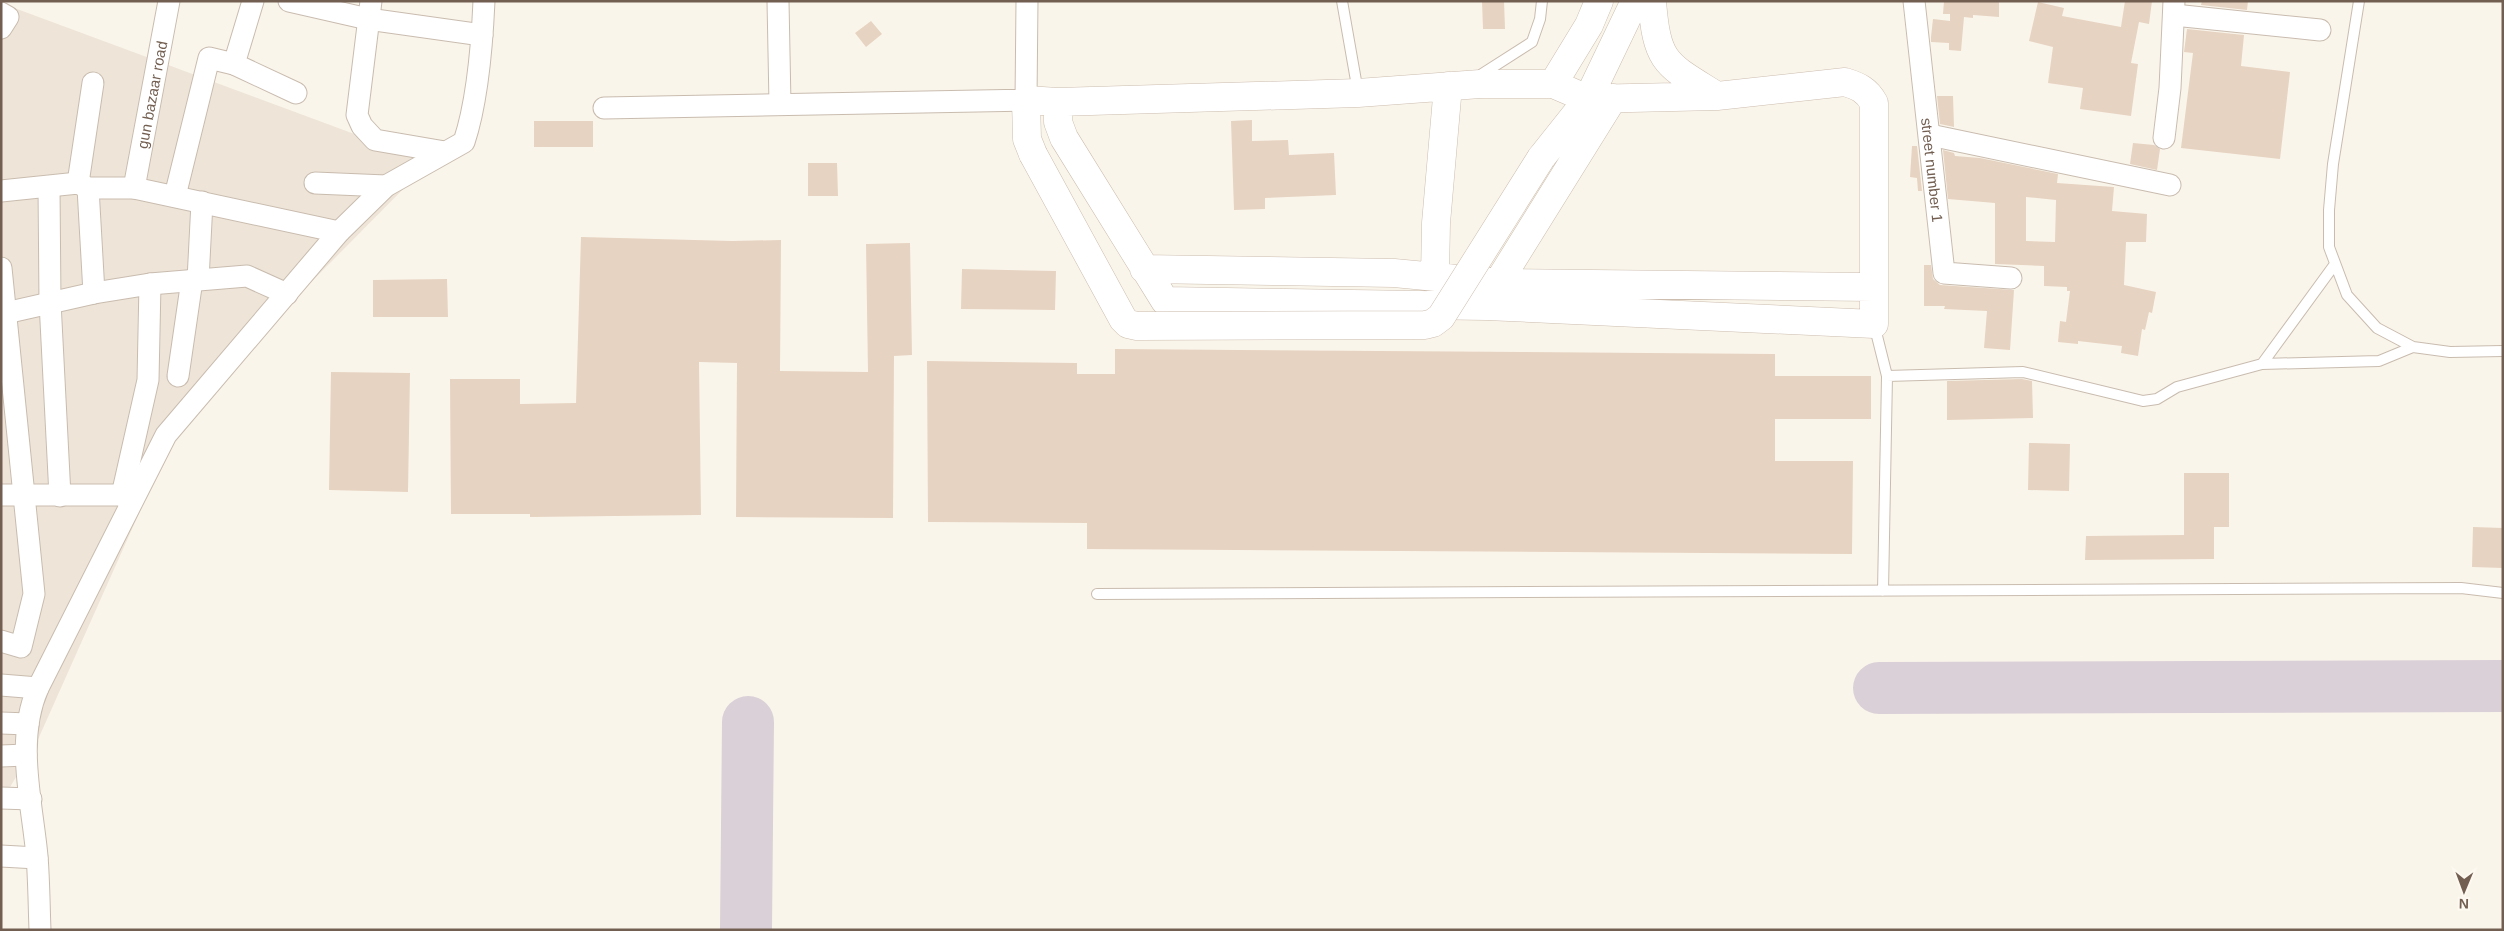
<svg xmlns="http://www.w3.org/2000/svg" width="2504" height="931" font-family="Helvetica,sans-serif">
	<rect width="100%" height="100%" fill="#faf5eb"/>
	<path fill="#eee5d8" d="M1,3L430,162L239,355L170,444L36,744L1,802Z"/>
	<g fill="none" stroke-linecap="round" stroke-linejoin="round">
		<path stroke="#dad0d8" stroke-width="52" d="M1879,688L2503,686
			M746,930L748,722"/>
	</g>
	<path fill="#e7d3c1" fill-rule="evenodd" d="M1482,1H1504L1505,29H1483Z
		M1944,1H1999V17L1973,15V18L1964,17L1961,51L1949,50V43L1931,42V37L1933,19L1950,21V14H1943Z
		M2125,1H2152L2149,24L2139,22L2131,63L2138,64L2131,116L2080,109L2083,88L2048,83L2053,47L2029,41L2038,2L2064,8L2062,16L2121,27Z
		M2202,1H2248L2247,10L2201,5Z
		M871,21L882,34L866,47L855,33Z
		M2187,29L2244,35L2241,66L2290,72L2280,159L2181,148L2193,53L2184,52Z
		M1937,96H1953L1954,127L1940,124Z
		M1252,120V141L1288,140L1289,155L1334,153L1336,195L1265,198V209L1234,210L1231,121Z
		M534,121H593V147H534Z
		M2133,143L2154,145L2160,149L2157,170L2130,164Z
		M1912,146H1917L1922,191H1918L1917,178L1910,177Z
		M1943,150L1954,153L1955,156L1980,158L2058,174L2057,183L2114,187L2112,211L2147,214L2146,242H2126L2124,285L2156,292L2152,313L2149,312L2145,330L2142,329L2138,356L2121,353L2122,346L2078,341V344L2058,342L2060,321L2066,322L2070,291H2067V287L2044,286V266L1995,264V203L1948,199ZM2026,197L2056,200L2055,242L2026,241Z
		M808,163H837L838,196H808Z
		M581,237L732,241L781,240L780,371L868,372L866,244L910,243L912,355L894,356L893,518L736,517L737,363L699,362L701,515L530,517V514H451L450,379H520V404L576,403Z
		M1924,265H1931L1933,279L1940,285L2014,290L2010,350L1984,348L1987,311L1944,309L1945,306H1924Z
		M962,269L1056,271L1055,310L961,309Z
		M447,279L448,317H373V280Z
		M1115,349L1775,354V376H1871V419H1775V461H1853L1852,554L1087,549V523L928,522L927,361L1077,363V374H1115Z
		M331,372L410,373L408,492L329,490Z
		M2022,379L2032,381L2033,418L1947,420V381Z
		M2029,443L2070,444L2069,491L2028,490Z
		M2184,473H2229V527H2214V559L2085,560L2086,536L2184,535Z
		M2473,527L2503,528V568L2472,567Z"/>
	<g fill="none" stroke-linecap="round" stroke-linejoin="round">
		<defs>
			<path id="lane" d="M1342,1L1358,92
				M2359,1L2333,164L2329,210V247L2347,295L2377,328L2413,347L2450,352L2503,351
				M1480,81L1482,74L1532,42L1540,19L1542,1
				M2335,264L2262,364L2379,361L2413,347
				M1874,324L1887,376L1883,591
				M1887,376L2023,372L2143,401L2157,399L2177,387L2262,364
				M1097,594L2461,588L2503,593"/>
			<g id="street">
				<path d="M253,1L234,64L296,93"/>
				<path d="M289,1L368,19L482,35"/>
				<path d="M371,1L357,115L362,126L375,140L445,152"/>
				<path d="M778,1L780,104"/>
				<path id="s1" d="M1914,1L1944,273L2011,278"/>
				<path d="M1,13L8,17L1,28"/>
				<path d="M2174,15L2320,30"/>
				<path d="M604,108L1026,100L1027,1"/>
				<path d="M1930,135L2170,185"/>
				<path d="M2164,138L2170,88L2174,1"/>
				<path d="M78,183L93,83"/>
				<path d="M315,183L386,186"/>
				<path d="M49,187L50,302L60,496"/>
				<path d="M88,188L94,293"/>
				<path id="s2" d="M134,188L169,1"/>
				<path d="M1,191L78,183L88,188H134L339,232"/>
				<path d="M175,196L209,58L234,64"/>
				<path d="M1,268L34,594L21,647L1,641"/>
				<path d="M198,280L202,202"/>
				<path d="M1,314L94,293L150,284L247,276L287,294"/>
				<path d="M178,376L192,280"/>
				<path d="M1,495H122L131,503"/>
				<path d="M122,495L148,380L150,284"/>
				<path d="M1,685L38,688"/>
				<path d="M1,723L28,724"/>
				<path d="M1,756L26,755"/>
				<path d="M1,798L31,799"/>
				<path d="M1,856L37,858"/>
				<path d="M40,930C39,905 39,881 37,856C32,802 15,740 38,688L166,435L339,232L386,186L464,142C478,100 482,46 484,1"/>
			</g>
			<path id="secondary" d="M1652,1C1657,64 1666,64 1717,96
				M1553,84L1589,25L1599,1
				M1033,154L1027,139L1026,100L1058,102L1358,93L1480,84H1553L1588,99L1717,96L1845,82C1858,86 1867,90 1874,103V324L1486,306L1165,301L1064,138L1058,122V102
				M1541,158L1588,99L1635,1
				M1144,269L1394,273L1499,283L1873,287
				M1448,290L1440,286L1435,277L1436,223L1448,86
				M1491,294L1613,98"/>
		</defs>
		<use href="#lane" stroke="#c9bcaf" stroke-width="12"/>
		<use href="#street" stroke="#c9bcaf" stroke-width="23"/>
		<use href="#secondary" stroke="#ccbdae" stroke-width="29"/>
		<use href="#lane" stroke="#fff" stroke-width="10"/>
		<use href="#street" stroke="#fff" stroke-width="21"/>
		<use href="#secondary" stroke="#fff" stroke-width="28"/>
		<defs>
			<path id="secondary-bridge" d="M1033,154L1123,319L1128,324L1137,326L1425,325L1433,323L1441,317L1541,158"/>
		</defs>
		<use href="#secondary-bridge" stroke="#ccbdae" stroke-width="29" stroke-linecap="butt"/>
		<use href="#secondary-bridge" stroke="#fff" stroke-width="28"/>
	</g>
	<g text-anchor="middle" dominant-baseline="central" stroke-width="4" stroke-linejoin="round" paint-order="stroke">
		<g font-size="15" fill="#735f51" stroke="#fdf9f1">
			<text stroke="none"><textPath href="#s2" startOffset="95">gun bazaar road</textPath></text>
			<text stroke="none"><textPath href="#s1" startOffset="170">street number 1</textPath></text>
		</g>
	</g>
	<rect width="2504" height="931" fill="none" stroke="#735f51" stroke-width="5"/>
	<g transform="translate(2464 891) rotate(181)" stroke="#fdf9f1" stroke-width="4" paint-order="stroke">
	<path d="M0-4L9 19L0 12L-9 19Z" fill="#735f51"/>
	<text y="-8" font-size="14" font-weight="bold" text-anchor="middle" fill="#735f51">N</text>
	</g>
</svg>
